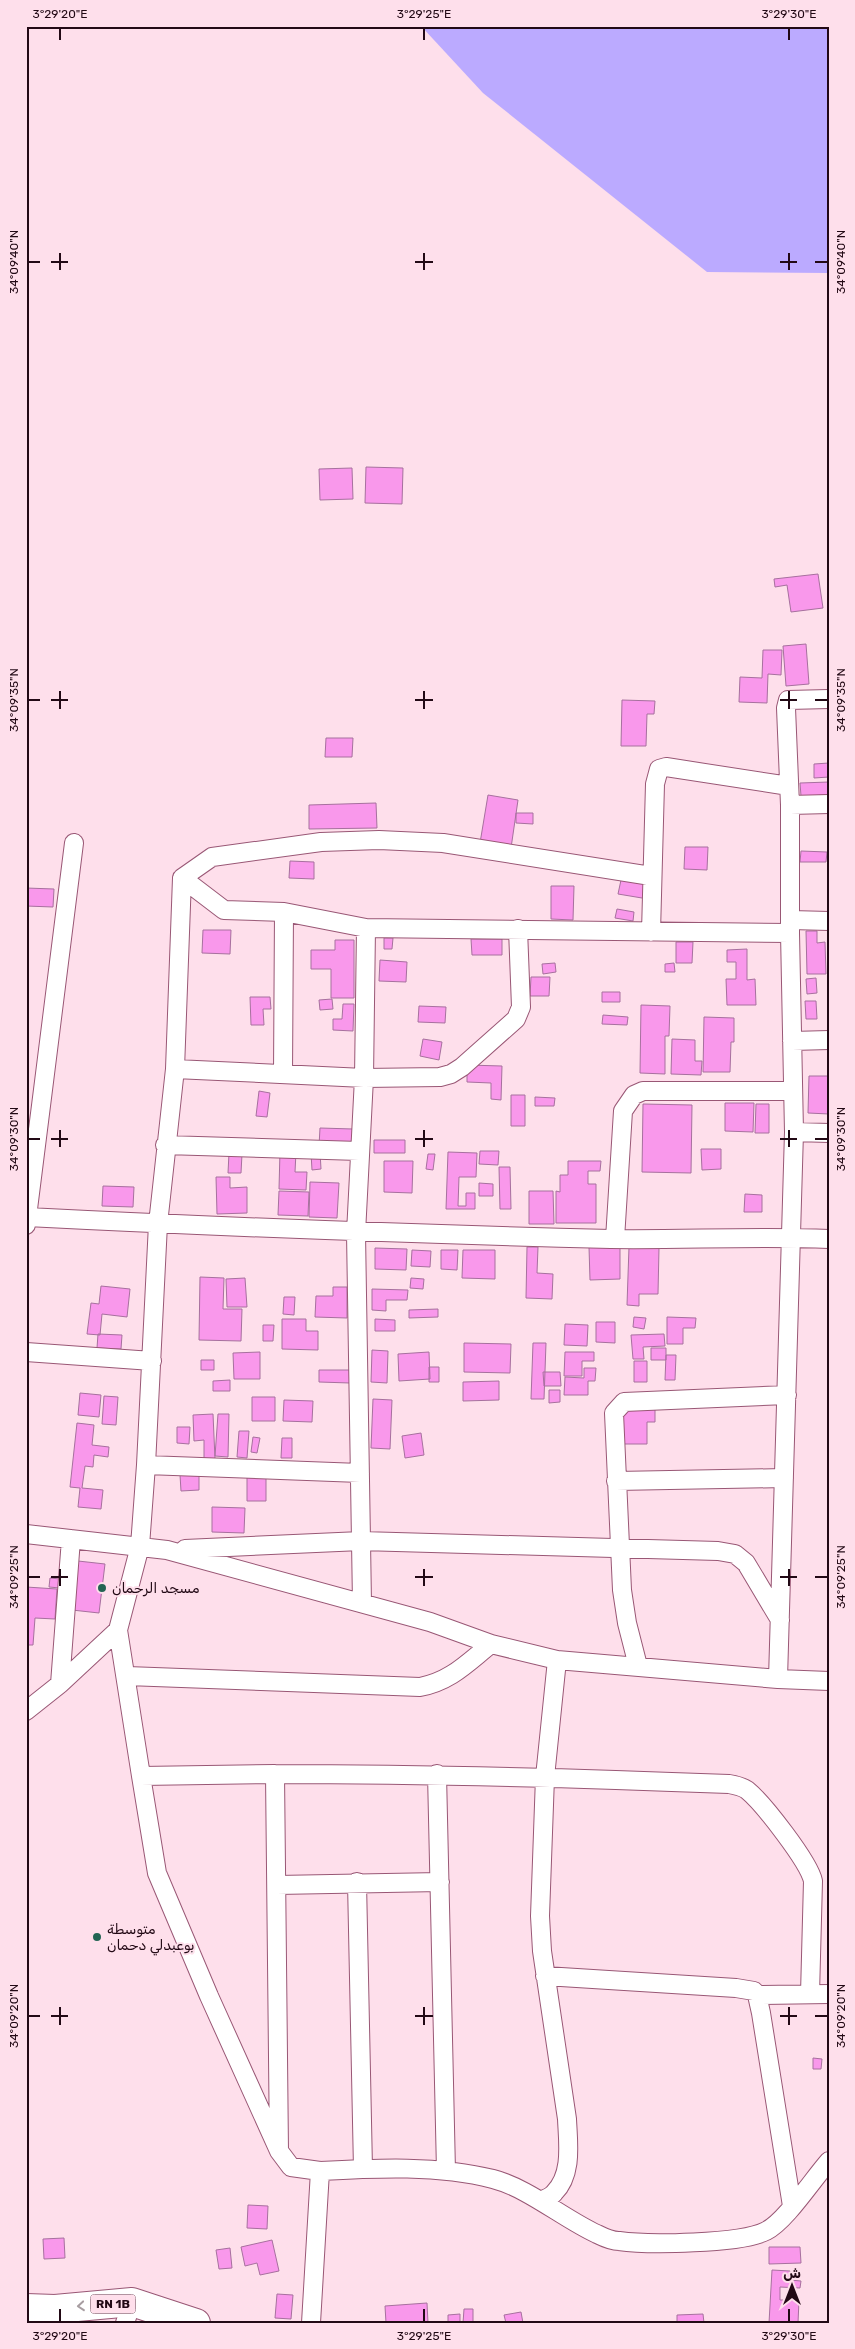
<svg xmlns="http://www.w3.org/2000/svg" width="855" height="2349" font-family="Rubik,'Noto Naskh Arabic',sans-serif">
	<rect width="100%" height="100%" fill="#fedfeb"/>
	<path fill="#baf" d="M421,26H829V273L707,272L483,93Z"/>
	<path fill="#f998eb" stroke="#a7709e" d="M366,467L403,468L402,504L365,503Z
		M352,468L353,499L320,500L319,469Z
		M818,574L823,608L791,612L787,585L775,587L774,579Z
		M806,644L809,684L786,686L783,646Z
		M763,650H782L781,675L768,674L767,703L739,702L740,677L762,678Z
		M622,700L655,701L654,714H647L646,746H621Z
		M326,738H353L352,757H325Z
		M829,763V777L814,778V764Z
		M829,782V795L801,796L800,783Z
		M488,795L518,800L511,848L480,843Z
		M376,803L377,828L309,829V805Z
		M516,813H533V824L516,823Z
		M685,847H708L707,870L684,869Z
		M801,851L827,852L826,862H800Z
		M290,861L314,862V879L289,878Z
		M621,880L650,885L648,899L618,894Z
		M551,886H574L573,920L551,919Z
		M26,888L54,889L53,907L26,906Z
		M617,909L634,912L633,921L615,918Z
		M203,930H231L230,954L202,953Z
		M806,931H817V943L825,942L826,974H807Z
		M384,938H393L392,949H384Z
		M471,939H502V955H472Z
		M335,940H354V998H331V969H311V950H335Z
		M676,942H693L692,963H676Z
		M747,949V980L755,979L756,1005H727L726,979H736V962H727V950Z
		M380,960L407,962L406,982L379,981Z
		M555,963L556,972L543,974L542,964Z
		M674,963L675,972H665V964Z
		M531,977H550L549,996H530Z
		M816,978L817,993L807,994L806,979Z
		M602,992H620V1002H602Z
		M250,997H270L271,1009H263L264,1025H251Z
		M332,999L333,1009L320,1010L319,1000Z
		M805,1001H816L817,1019H806Z
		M343,1004H354L353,1031L333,1030V1019H342Z
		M641,1005L670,1006L669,1036H665V1074L640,1073Z
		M419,1006L446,1007L445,1023L418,1022Z
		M603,1015L628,1017L627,1025L602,1024Z
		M704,1017L734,1018V1042H731L730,1072H703Z
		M423,1039L442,1042L439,1060L420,1056Z
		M672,1039L695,1040V1061H702L701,1075L671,1074Z
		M467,1065L502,1066L501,1100L491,1099V1083L467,1082Z
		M809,1076H829V1114L808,1113Z
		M259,1091L270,1093L267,1117L256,1116Z
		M511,1095H525V1126H511Z
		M535,1097L555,1098L554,1106H535Z
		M725,1103H754L753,1132L725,1131Z
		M643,1104L692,1105L691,1173L642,1172Z
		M756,1104H769V1133H755Z
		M320,1128L353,1129L352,1147L319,1146Z
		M374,1140H405V1153H374Z
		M701,1149H721V1169L702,1170Z
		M280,1151L296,1152L295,1172H307L306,1190L279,1189Z
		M480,1151H499L498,1165L479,1164Z
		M320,1152L321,1169L312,1170L311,1153Z
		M448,1152L477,1153L476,1177H459L458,1206H466V1193H475V1209H446Z
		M229,1153L242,1154L241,1173H228Z
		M428,1154H435L433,1170L426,1169Z
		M384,1161H413L412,1193L384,1192Z
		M568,1161H601L600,1171H588V1184H596V1223H556V1191L560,1192V1175H568Z
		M499,1167H510L511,1209H500Z
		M216,1177H230V1188L247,1187V1213L217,1214Z
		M310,1182L339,1183L337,1218L309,1217Z
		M479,1183L493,1184V1196H479Z
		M103,1186L134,1187L133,1207L102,1206Z
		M279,1191L309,1192L308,1216L278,1215Z
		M529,1191H553L554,1224H529Z
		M745,1194L762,1195V1212H744Z
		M527,1247H538L537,1273L553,1274L552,1299L526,1298Z
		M589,1247H620V1279L590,1280Z
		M629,1247L659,1248L658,1294H639V1306L627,1305Z
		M375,1248L407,1249L406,1270L375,1269Z
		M412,1250L431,1251L430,1267L411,1266Z
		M441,1250H458L457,1270L441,1269Z
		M463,1250H495V1279L462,1278Z
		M200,1277L224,1278L223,1309H242L241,1341L199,1340Z
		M245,1278L247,1307H227L226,1279Z
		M411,1278L424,1279L423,1289L410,1288Z
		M101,1286L130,1289L127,1317L102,1314L100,1335L87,1334L91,1303L99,1304Z
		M333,1287H347V1318L315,1317L316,1296H333Z
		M372,1289L408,1290L407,1300H386V1311L372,1310Z
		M284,1297H295L294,1315L283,1314Z
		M438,1309V1317L409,1318V1310Z
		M634,1317L646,1318L644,1329L633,1327Z
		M667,1317L696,1318L695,1328H683V1344H667Z
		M282,1319H306V1331H318V1350L282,1349Z
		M375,1319L395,1320V1331H375Z
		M596,1322H615V1343L596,1342Z
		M565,1324L588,1325L587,1346L564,1345Z
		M263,1325H274L273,1341H263Z
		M98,1334L122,1335L121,1349L97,1348Z
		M664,1334L665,1346L643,1347L644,1359H633L631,1335Z
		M464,1343L511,1344L510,1373L464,1372Z
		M533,1343H546L544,1399H531Z
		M651,1348H666V1360H651Z
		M372,1350L388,1351L387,1383L371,1382Z
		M260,1352V1379H234L233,1353Z
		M429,1352L430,1379L399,1381L398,1354Z
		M565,1352H594V1361H582V1376H564Z
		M666,1355H676L675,1380H665Z
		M201,1360H214V1370H201Z
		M634,1361H647V1382H634Z
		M429,1367H439V1382H429Z
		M584,1368H596L595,1381H588V1395H564L565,1377L584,1378Z
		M319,1370H350V1383L319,1382Z
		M543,1372H560L561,1386H544Z
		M230,1380V1391H213V1381Z
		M499,1381V1400L463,1401V1382Z
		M549,1390H560V1402L549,1403Z
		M80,1393L101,1395L99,1417L78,1415Z
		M104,1396L118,1397L116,1425L102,1424Z
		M252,1397H275V1421H252Z
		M373,1399L392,1400L390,1449L371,1448Z
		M284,1400L313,1401L312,1422L283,1421Z
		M623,1408L655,1409V1422H647V1444H623Z
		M213,1414L215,1459H204V1440L194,1441L193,1415Z
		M218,1414H229L228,1457L215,1456Z
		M77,1423L94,1425L92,1445L109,1447L108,1457L94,1455L93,1467L85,1466L82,1488L103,1490L101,1509L78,1507L80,1488L70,1487Z
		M177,1427H190L189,1444L177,1443Z
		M239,1431H249L247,1458L237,1457Z
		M421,1433L424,1455L405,1458L402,1436Z
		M253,1437L260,1438L257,1453L251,1452Z
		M282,1438H292V1458H281Z
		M247,1474H266V1501H247Z
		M180,1475H199V1490L181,1491Z
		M212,1507L245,1508L244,1533L212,1532Z
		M78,1561L105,1564L99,1613L72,1610Z
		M50,1578L60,1579V1588L49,1587Z
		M26,1587L57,1589L55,1619L35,1618L33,1645H26Z
		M813,2058L822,2059L821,2069H813Z
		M248,2205L268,2206L267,2229L247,2228Z
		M64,2238L65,2258L44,2259L43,2239Z
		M272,2240L279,2271L260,2275L257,2263L245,2266L241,2247Z
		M769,2247H800L801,2263L769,2264Z
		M230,2248L232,2268L219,2269L216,2250Z
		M772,2270L790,2271V2280L801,2281L800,2288L780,2287V2300H799L798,2323H769Z
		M277,2294L293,2295L291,2319L275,2318Z
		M427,2303L428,2323H386L385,2306Z
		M464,2309H473V2323H463Z
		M521,2312L523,2323H506L504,2315Z
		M460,2314V2323H448V2315Z
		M703,2314L704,2323H677V2315Z"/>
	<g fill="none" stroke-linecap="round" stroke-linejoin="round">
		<defs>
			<path id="street" d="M829,699L788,700L786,708L790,805V933L794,1132L778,1679L829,1681
				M790,805L829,804
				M182,878L212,857L321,842L379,840L443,843L651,876
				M791,920L829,921
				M651,932L655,784L659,769L666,767L789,786
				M792,1041L829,1040
				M175,1069L364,1078L440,1077L451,1074L462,1067L516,1019L521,1007L518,929
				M283,1074L284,912
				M794,1132L829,1133
				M165,1145L359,1151
				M27,1217C222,1227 416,1234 611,1239C684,1240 756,1236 829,1239
				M26,1225L74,843
				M615,1239L623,1111L634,1095L643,1091H793
				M26,1352L152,1361
				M146,1465L360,1473
				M616,1481L784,1478
				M26,1534L167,1550L430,1622L491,1644L557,1660L778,1679
				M185,1549L361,1541L718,1551L735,1554L746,1563L780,1620
				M362,1603L356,1233L364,1078L366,928
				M638,1666L627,1623L622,1590L614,1413L624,1402L787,1395
				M127,1676L420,1687C451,1681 467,1663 491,1644
				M60,1684L71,1539
				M26,1711L60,1684L118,1630
				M275,1774L141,1776L118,1630L140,1546L146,1465L158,1224L175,1069L182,878L224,910L284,912L366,928L790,933
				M437,1774L446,2171
				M141,1776L157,1873L209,1996L279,2151L291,2167L320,2171
				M357,1882L363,2169
				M277,1885L440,1882
				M545,1976L736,1988L754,1991L757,1995L761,2013L792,2206
				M757,1995L829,1994
				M279,2151L275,1774C426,1774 577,1778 729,1784C735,1785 741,1786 747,1790C763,1803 809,1862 813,1881L810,1994
				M540,2201C545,2199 551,2197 554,2193C573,2174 568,2143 567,2119L542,1951L540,1916L545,1777L557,1660
				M125,2323L132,2302
				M311,2323L320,2171C377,2168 438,2165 493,2179C528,2188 564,2219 597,2234C603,2237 612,2241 619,2241C647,2245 741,2244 766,2231C785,2222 813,2179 829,2161"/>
			<path id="primary" d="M26,2308L55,2309L132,2302L196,2323"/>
		</defs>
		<use href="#street" stroke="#995775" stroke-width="20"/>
		<use href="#primary" stroke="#995775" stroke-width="30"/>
		<use href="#street" stroke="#fff" stroke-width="18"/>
		<use href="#primary" stroke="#fff" stroke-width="28"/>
	</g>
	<defs><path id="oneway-chevron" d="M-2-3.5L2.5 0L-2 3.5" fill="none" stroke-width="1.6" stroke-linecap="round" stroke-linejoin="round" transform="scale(1.25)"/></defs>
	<use stroke="#a79da1" href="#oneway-chevron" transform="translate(81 2306) rotate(175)"/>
	<path fill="none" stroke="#220915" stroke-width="2" d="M60,28V40M424,28V40M789,28V40M60,253V270M424,253V270M789,253V270M28,262H40M51,262H68M415,262H433M780,262H797M815,262H828M60,691V709M424,691V709M789,691V709M28,700H40M51,700H68M415,700H433M780,700H797M815,700H828M60,1130V1147M424,1130V1147M789,1130V1147M28,1139H40M51,1139H68M415,1139H433M780,1139H797M815,1139H828M60,1569V1586M424,1569V1586M789,1569V1586M28,1577H40M51,1577H68M415,1577H433M780,1577H797M815,1577H828M60,2007V2025M424,2007V2025M789,2007V2025M28,2016H40M51,2016H68M415,2016H433M780,2016H797M815,2016H828M60,2309V2322M424,2309V2322M789,2309V2322"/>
	<g fill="#236453" stroke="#fedfeb" stroke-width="2">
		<circle cx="102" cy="1588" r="5"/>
		<circle cx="97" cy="1937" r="5"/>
	</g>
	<g text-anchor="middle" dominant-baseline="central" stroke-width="4" stroke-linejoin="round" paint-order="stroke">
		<rect fill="#fedfeb" stroke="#644955" stroke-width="1" x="90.5" y="2294.5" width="45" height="19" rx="4"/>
		<g font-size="12" font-weight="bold" fill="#220915">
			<text x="113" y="2304">RN 1B</text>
		</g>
		<g font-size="14" fill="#220915" stroke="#fedfeb" text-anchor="start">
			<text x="112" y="1588">مسجد الرحمان</text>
			<text x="107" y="1929">متوسطة<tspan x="107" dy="16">بوعبدلي دحمان</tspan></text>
		</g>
	</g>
	<rect width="855" height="2349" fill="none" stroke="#fedfeb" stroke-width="55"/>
	<g transform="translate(792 2286)" stroke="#fedfeb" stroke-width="4" paint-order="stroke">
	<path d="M0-4L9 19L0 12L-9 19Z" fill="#220915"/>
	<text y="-8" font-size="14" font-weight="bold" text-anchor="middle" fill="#220915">ش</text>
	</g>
	<rect x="28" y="28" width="800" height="2294" fill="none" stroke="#220915" stroke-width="2"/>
	<g font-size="12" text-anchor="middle" fill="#220915">
		<text x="60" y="18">3°29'20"E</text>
		<text x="424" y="18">3°29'25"E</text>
		<text x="789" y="18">3°29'30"E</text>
		<text transform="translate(14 262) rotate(-90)" y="4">34°09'40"N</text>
		<text transform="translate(841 262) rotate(-90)" y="4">34°09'40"N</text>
		<text transform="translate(14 700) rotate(-90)" y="4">34°09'35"N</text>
		<text transform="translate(841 700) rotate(-90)" y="4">34°09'35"N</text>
		<text transform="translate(14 1139) rotate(-90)" y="4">34°09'30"N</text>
		<text transform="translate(841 1139) rotate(-90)" y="4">34°09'30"N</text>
		<text transform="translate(14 1577) rotate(-90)" y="4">34°09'25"N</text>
		<text transform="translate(841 1577) rotate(-90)" y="4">34°09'25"N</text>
		<text transform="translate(14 2016) rotate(-90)" y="4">34°09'20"N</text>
		<text transform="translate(841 2016) rotate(-90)" y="4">34°09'20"N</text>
		<text x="60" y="2340">3°29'20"E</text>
		<text x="424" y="2340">3°29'25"E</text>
		<text x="789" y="2340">3°29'30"E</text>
	</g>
</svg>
